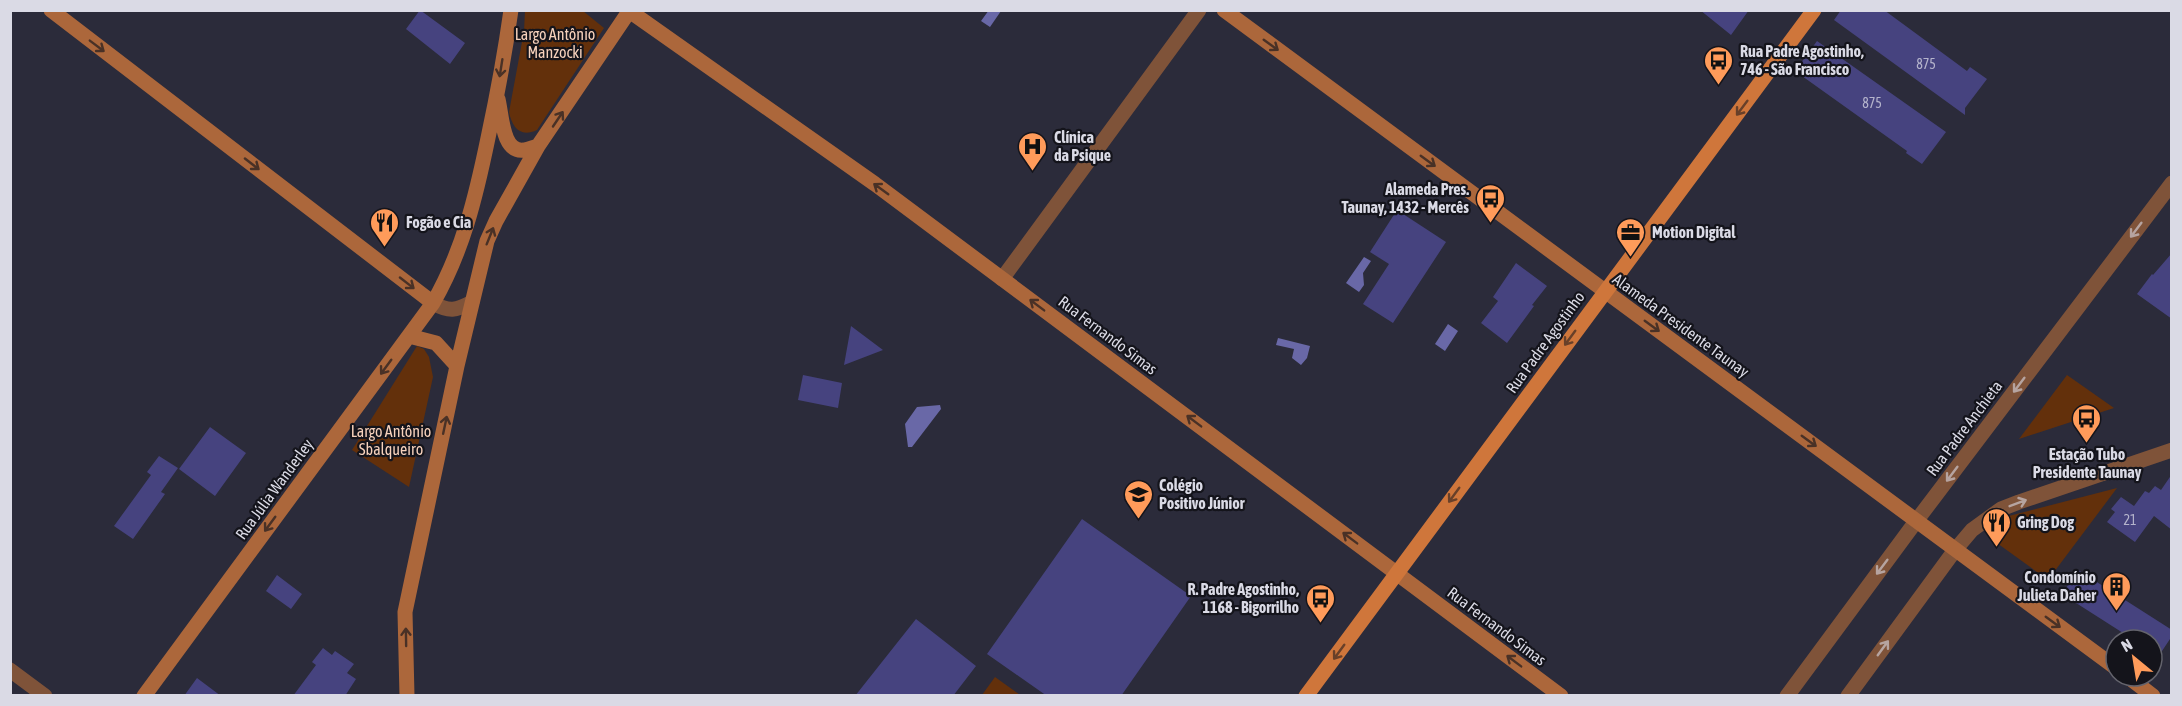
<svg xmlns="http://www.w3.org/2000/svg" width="2182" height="706" font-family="'Asap Condensed',sans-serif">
	<rect width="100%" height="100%" fill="#2b2b3a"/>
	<path fill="#63300b" d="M525,11H583L604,28L537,130C520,138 512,127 509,112L524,31Z
		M417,346L424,349L429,357L433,377L409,487L352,450Z
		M2067,375L2114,408L2019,439Z
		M2117,488L2048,580L1990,538L1988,530L1993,523L2001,518Z
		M995,677L1020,695H982Z"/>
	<path fill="#6968a7" d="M989,10L1001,11L990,27L981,21Z
		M1364,257L1371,261L1363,273L1364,285L1359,292L1346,283Z
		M1448,324L1458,331L1445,351L1435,344Z
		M1278,338L1310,346L1307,358L1301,365L1292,358L1294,349L1276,345Z
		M940,405L941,409L912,447H908L905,424L917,407Z"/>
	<path fill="#46437f" d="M420,10L465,43L450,64L406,29Z
		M1700,10H1749L1731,35Z
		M1841,10H1884L1967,71L1970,67L1987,79L1965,108V115L1834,20Z
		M1817,41L1946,132L1922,164L1906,153L1907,151L1795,71Z
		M1397,210L1446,242L1393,323L1363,304L1389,264L1370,252Z
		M2172,253V319L2137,294L2152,274L2153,275Z
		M1516,263L1547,286L1532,305L1534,306L1507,343L1481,323L1498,301L1493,297Z
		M851,326L883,350L844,365Z
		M803,375L842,383L838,408L798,400Z
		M210,427L246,453L215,496L179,469Z
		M159,456L178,468L161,492L165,494L133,539L114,526L151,475L147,472Z
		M2172,474V530L2154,516L2135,542L2107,522L2115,512L2111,509L2121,497L2134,506L2145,491L2149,493L2155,486L2161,490Z
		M1082,519L1191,596L1121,696H1047L987,654Z
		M2078,570L2172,630V636L2152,666V640H2134L2062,594Z
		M277,575L302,594L291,609L266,591Z
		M916,619L976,666L953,696H855Z
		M323,648L332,655L335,651L354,664L347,673L356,679L345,696H293L316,665L312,662Z
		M197,678L221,696H184Z"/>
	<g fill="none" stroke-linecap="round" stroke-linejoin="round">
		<path stroke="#7f5339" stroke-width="15" d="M1002,279L1199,10
			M1917,520L2172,183
			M10,670L45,696"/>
		<path stroke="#7f5339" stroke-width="15" d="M433,303C449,312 456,311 472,302
			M1787,696L1917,520
			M1848,696L1955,550L1972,530L2001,509L2019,502L2172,450"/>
		<path stroke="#ac673b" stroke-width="15" d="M51,10L433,303
			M628,10L875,184L1561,696
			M1224,10L2116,668
			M498,99C502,115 502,153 524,150C529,149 534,147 538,146
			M409,336L436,343L457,366
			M2127,676L2153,696
			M144,696L433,303C463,251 476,196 488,138C497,96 505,53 511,10
			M407,696L405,612L457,366L487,241L496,221L538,146L630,10"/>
		<path stroke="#cf763b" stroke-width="15" d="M1306,696L1814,10"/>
	</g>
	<defs><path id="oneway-shaft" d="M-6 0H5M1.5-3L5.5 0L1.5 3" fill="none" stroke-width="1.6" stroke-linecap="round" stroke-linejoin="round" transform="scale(1.5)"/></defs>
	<g stroke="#493126">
		<use href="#oneway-shaft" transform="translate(1271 45) rotate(36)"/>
		<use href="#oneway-shaft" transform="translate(97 46) rotate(37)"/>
		<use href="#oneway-shaft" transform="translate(501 68) rotate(99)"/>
		<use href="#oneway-shaft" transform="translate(558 119) rotate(-56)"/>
		<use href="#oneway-shaft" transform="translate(1428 161) rotate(36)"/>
		<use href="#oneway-shaft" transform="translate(252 164) rotate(38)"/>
		<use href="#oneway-shaft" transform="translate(881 189) rotate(-144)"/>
		<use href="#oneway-shaft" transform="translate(490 236) rotate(-68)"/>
		<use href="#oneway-shaft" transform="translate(407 283) rotate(38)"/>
		<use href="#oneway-shaft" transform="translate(1037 305) rotate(-143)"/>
		<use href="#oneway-shaft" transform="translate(1652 326) rotate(36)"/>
		<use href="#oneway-shaft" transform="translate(386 367) rotate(126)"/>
		<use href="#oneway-shaft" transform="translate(1194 421) rotate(-143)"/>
		<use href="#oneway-shaft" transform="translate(445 425) rotate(-78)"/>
		<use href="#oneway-shaft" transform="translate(1809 441) rotate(36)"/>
		<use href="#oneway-shaft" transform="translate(270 524) rotate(126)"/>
		<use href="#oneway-shaft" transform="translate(1350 538) rotate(-143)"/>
		<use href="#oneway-shaft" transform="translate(2053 622) rotate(36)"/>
		<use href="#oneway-shaft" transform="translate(406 637) rotate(-91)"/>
		<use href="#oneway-shaft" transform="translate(1514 661) rotate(-143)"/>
	</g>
	<g stroke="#684029">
		<use href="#oneway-shaft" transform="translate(1742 108) rotate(127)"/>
		<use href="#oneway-shaft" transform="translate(1570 338) rotate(126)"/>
		<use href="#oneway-shaft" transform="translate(1454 495) rotate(126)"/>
		<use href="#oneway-shaft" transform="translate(1339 652) rotate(126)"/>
	</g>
	<g stroke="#b6a4a0">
		<use href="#oneway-shaft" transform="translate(2136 230) rotate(127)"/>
		<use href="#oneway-shaft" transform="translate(2019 385) rotate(127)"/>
		<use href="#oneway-shaft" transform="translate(1952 474) rotate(127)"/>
		<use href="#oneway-shaft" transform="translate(2018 503) rotate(-21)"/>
		<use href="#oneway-shaft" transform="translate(1882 567) rotate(127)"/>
		<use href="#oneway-shaft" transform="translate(1883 648) rotate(-54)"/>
	</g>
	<defs>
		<symbol id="bus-pin" viewBox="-11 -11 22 30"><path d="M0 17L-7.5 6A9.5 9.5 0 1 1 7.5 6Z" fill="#ff9b5a" stroke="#14141b"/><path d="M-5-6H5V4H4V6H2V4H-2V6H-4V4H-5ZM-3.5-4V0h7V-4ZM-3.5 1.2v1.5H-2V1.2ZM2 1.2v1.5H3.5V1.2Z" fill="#111"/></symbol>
		<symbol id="hospital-pin" viewBox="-11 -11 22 30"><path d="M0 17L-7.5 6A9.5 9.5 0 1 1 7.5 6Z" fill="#ff9b5a" stroke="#14141b"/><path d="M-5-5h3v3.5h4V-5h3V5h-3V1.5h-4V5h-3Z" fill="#111"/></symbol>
		<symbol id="restaurant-pin" viewBox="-11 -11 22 30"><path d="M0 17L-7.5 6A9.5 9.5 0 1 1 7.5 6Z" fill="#ff9b5a" stroke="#14141b"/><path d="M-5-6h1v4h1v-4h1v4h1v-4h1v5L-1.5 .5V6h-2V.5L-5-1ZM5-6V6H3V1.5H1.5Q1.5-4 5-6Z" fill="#111"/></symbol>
		<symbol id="office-pin" viewBox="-11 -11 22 30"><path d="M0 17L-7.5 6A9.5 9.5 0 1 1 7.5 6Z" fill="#ff9b5a" stroke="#14141b"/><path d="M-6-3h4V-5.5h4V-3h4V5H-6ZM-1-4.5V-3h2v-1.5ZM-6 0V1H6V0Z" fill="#111"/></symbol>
		<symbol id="school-pin" viewBox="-11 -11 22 30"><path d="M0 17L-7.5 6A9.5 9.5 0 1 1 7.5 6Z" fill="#ff9b5a" stroke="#14141b"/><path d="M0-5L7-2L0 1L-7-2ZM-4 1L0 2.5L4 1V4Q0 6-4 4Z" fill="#111"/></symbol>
		<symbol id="building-pin" viewBox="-11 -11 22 30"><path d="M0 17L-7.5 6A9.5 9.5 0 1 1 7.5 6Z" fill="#ff9b5a" stroke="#14141b"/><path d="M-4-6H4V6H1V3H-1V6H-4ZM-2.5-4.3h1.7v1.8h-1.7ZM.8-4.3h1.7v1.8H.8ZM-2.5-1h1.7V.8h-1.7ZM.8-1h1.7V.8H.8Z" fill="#111"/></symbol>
	</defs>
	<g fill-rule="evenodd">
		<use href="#bus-pin" x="1702" y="44" width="33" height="45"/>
		<use href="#hospital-pin" x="1016" y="130" width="33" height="45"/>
		<use href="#bus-pin" x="1474" y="182" width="33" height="45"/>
		<use href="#restaurant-pin" x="368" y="206" width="33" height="45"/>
		<use href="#office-pin" x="1614" y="216" width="33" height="45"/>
		<use href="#bus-pin" x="2070" y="402" width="33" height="45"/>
		<use href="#school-pin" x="1122" y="478" width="33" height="45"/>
		<use href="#restaurant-pin" x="1980" y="506" width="33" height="45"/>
		<use href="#building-pin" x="2100" y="570" width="33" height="45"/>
		<use href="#bus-pin" x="1304" y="582" width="33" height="45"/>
	</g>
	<g text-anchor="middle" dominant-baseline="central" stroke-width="4.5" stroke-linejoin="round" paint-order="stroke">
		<g font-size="14" fill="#b5b4cc">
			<text x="1926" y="64">875</text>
			<text x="1872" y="103">875</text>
			<text x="2130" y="520">21</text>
		</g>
		<g font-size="16" fill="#f7d2bc" stroke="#14141b">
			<text x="555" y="34">Largo Antônio<tspan x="555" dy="18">Manzocki</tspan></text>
			<text x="391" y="431">Largo Antônio<tspan x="391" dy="18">Sbalqueiro</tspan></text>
		</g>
		<g font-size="16" font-weight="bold" fill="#dadae5" stroke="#14141b" text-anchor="start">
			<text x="1740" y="51">Rua Padre Agostinho,<tspan x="1740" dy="18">746 - São Francisco</tspan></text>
			<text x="1054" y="137">Clínica<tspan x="1054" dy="18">da Psique</tspan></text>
			<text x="1469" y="189" text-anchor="end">Alameda Pres.<tspan x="1469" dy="18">Taunay, 1432 - Mercês</tspan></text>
			<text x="406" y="222">Fogão e Cia</text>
			<text x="1652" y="232">Motion Digital</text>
			<text x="2087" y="454" text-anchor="middle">Estação Tubo<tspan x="2087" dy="18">Presidente Taunay</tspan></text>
			<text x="1159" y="485">Colégio<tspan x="1159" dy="18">Positivo Júnior</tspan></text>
			<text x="2017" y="522">Gring Dog</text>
			<text x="2096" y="577" text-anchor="end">Condomínio<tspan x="2096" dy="18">Julieta Daher</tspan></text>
			<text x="1299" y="589" text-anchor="end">R. Padre Agostinho,<tspan x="1299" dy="18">1168 - Bigorrilho</tspan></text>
		</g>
		<g font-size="16" fill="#dadae5" stroke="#14141b">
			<text transform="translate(1681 325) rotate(36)">Alameda Presidente Taunay</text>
			<text transform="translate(1108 335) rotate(37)">Rua Fernando Simas</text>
			<text transform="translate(1545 342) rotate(-54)">Rua Padre Agostinho</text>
			<text transform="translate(1964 428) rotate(-53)">Rua Padre Anchieta</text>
			<text transform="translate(274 489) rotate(-54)">Rua Júlia Wanderley</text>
			<text transform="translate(1497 626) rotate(37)">Rua Fernando Simas</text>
		</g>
	</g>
	<rect width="2182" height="706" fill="none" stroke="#dadae5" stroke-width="24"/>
	<g transform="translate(2134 658) rotate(330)"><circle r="28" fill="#14141b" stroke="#63636c" stroke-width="1.5"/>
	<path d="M0-4.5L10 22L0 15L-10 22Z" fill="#ff9b5a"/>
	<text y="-9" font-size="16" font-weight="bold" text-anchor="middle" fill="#dadae5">N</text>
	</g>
</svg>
